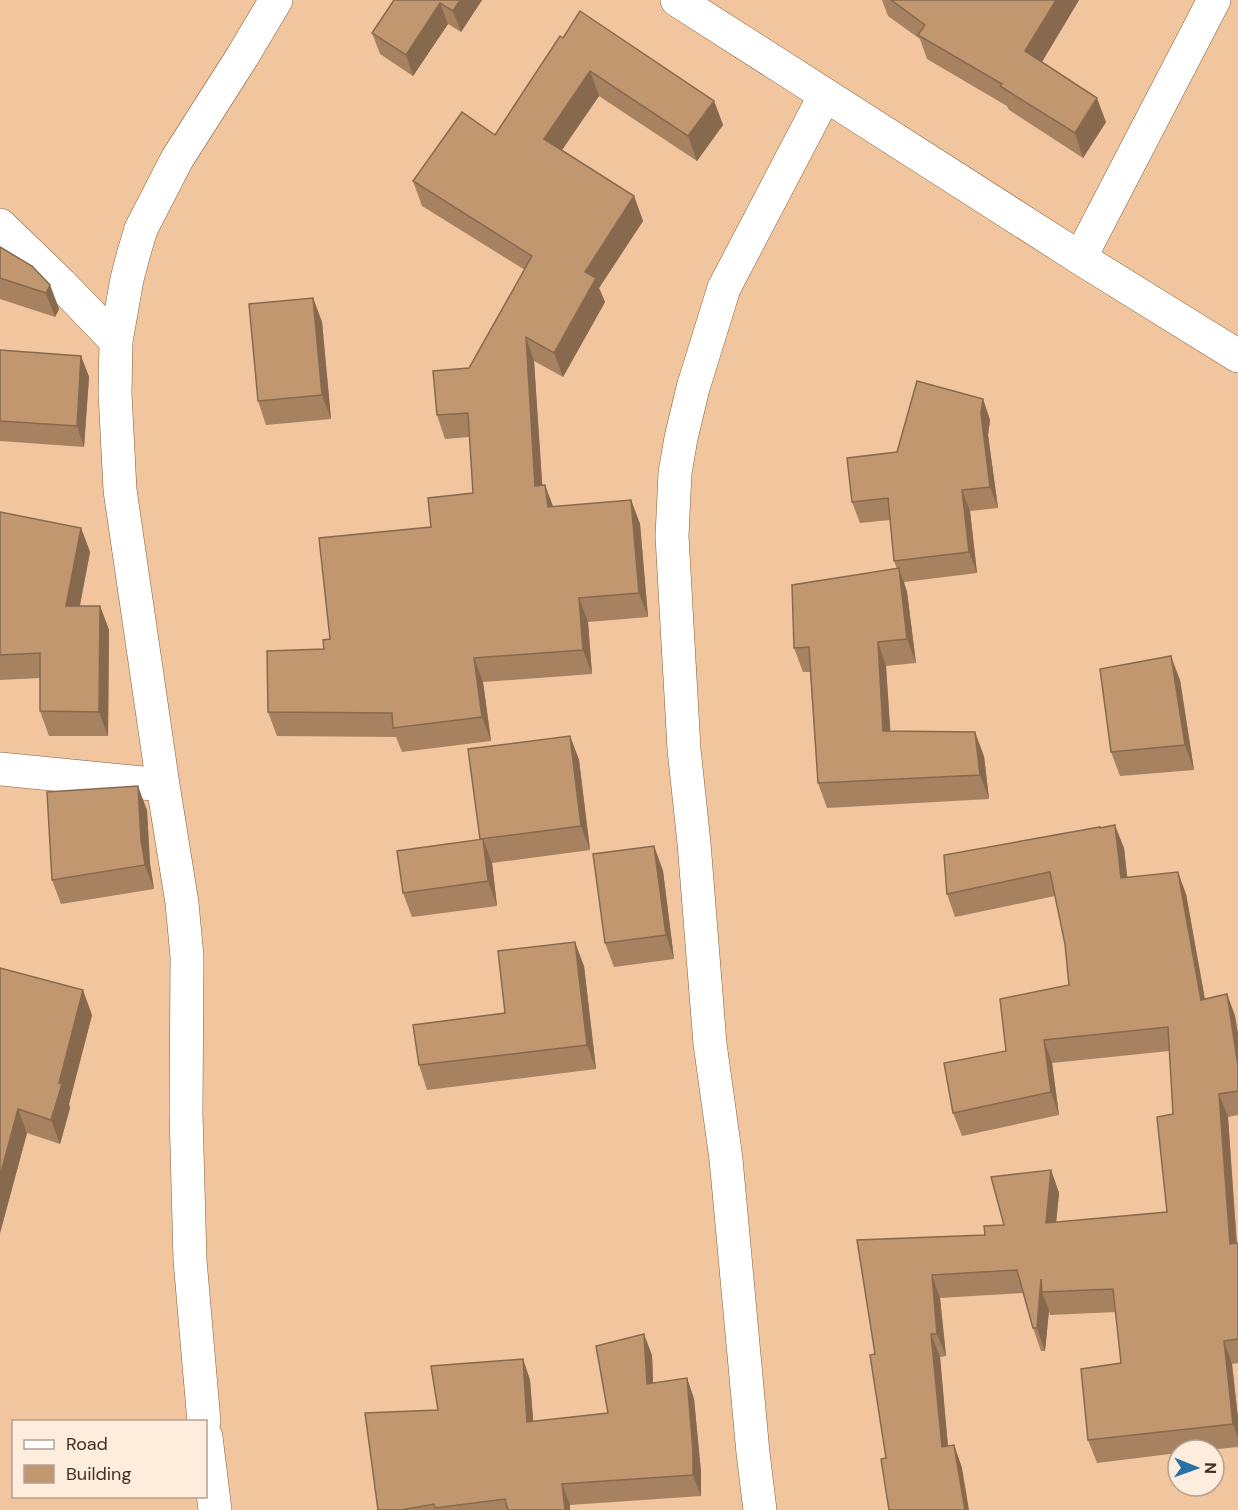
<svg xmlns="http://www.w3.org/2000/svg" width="1238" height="1510" font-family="'DM Sans',sans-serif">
	<rect width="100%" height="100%" fill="#f1c59d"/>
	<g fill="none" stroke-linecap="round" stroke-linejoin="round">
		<defs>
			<path id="minor" d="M677,0L1080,258L1238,356
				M0,225L60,283L116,341
				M1080,258L1214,0
				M0,769L163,785
				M204,1422L190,1260L186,1113L187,957L182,903L163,785L120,490L115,393L116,341L127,279L133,256L141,229L177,159L242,57L276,0
				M206,1437L215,1510
				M760,1510L753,1453L726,1159L710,1044L694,843L684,749L672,536L675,473L681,438L693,388L724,288L825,95"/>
		</defs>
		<use href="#minor" stroke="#845d37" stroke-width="34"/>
		<use href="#minor" stroke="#fff" stroke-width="33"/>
	</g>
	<path fill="#a68260" d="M394,0H482L461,32L448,24L413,76L380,54L372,33Z
		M882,0H1079L1042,62L1106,122L1083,158L1009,110L1007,106L927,59L920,39L888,16Z
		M563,38L714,101L723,125L697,161L599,96L562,150L634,196L643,221L599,288L605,302L563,377L534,361L542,485H545L553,507L631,500L640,524L648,617L588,622L592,674L483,682L491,741L402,752L396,737L277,736L268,712L324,649L330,639L431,527L473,493L469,437L445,439L437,415L469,368L525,270L422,206L413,181L495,135Z
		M0,247L50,285L59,309L55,317L0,299Z
		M313,298L322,322L331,419L266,425L258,401Z
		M0,350L81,356L89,377L84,447L0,441Z
		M983,399L990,420L988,435L998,508L970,511L977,573L904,582L907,592L916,663L886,666L890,731L984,756L989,799L827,808L818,783L810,672H803L794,648L897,569L894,561L890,520L860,523L852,502L897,452Z
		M0,512L81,528L90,552L80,606H100L109,630L108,736H49L40,711V678L0,680Z
		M1180,680L1194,770L1120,776L1111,752Z
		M570,736L579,760L590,850L492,863L497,906L412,917L403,893L480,840Z
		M147,810L150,864L154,889L61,904L52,880Z
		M1100,828L1124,848L1127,878L1186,894L1205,999L1227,994L1235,1016L1238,1034V1115L1228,1117L1237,1243H1238V1363L1232,1364L1238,1418V1447L1208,1450H1178V1453L1097,1463L1088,1440L1121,1363L1116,1312L1050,1315L1049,1311L1045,1351H1041L1033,1328L1023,1293L940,1298L946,1356L940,1357L948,1446L954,1445L962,1468L886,1458L875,1354L857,1240L985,1235L1004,1225L1051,1170L1059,1193L1056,1222L1167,1212L1173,1114L1169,1051L1052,1063L1059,1115L962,1136L953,1113L1006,1051L1069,985L1065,944L1055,896L955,917L947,894Z
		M654,846L663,871L674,959L614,967L605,943Z
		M584,966L596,1069L427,1090L419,1065L505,1013Z
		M0,968L92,1015L69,1104L70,1108L60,1144L27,1133L0,1233Z
		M652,1355L653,1383L687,1378L694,1399L701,1472V1496L570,1505V1510H378L438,1410L523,1359L530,1380L533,1421L608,1413Z"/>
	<path fill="#876a4e" d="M460,0H482L461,32L453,11Z
		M1056,0H1079L1034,75L1025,51Z
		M440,3L448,24L413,76L406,55Z
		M590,71L599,96L553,163L544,139Z
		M1097,98L1106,122L1083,158L1075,133Z
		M714,101L723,125L697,161L688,136Z
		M634,196L643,221L599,288L605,302L563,377L554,353L585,272Z
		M50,285L59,309L55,317L46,293Z
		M313,298L322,322L331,419L322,395Z
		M526,337L534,361L544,510L535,486Z
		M81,356L89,377L84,447L77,426Z
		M983,399L990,420L988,435L998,508L990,487L981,413Z
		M545,485L554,509L548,507Z
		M962,490L970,511L977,573L969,552Z
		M631,500L640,524L648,617L639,593Z
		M81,528L90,552L75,630L66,606Z
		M899,568L907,592L916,663L907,639Z
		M579,598L588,622L592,674L583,650Z
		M100,606L109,630L108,736L99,712Z
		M878,642L886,666L892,755L883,731Z
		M1171,656L1180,680L1194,770L1185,745Z
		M474,658L483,682L491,741L482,717Z
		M975,732L984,756L989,799L980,775Z
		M570,736L579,760L590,850L581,826Z
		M138,786L147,810L150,864L154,889L145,865L141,840Z
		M1115,825L1124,848L1130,901L1121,878Z
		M483,839L492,863L497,906L488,881Z
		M654,846L663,871L674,959L666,935Z
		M1178,872L1186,894L1209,1023L1201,1000Z
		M575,942L584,966L596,1069L587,1045Z
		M83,990L92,1015L69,1104L70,1108L60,1144L51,1120L59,1083Z
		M1227,994L1235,1016L1238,1034V1066Z
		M1044,1040L1052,1063L1059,1115L1051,1092Z
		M1219,1094L1228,1117L1238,1266L1230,1244Z
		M18,1109L27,1133L0,1233V1176Z
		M1051,1170L1059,1193L1054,1245L1046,1223Z
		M932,1275L940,1298L946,1356L937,1334Z
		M1041,1279L1042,1292L1049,1310L1045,1351L1037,1328Z
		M644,1334L652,1355L654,1405L647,1384Z
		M931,1334L940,1357L950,1470L942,1447Z
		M1224,1341L1232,1364L1238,1418V1438L1233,1424Z
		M523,1359L530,1380L535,1443L527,1422Z
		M687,1378L694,1399L701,1472V1496L693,1475Z
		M954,1445L962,1468L969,1510H965Z
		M562,1484L570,1505V1510H565Z"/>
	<path fill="#c19770" stroke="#876a4e" stroke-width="1.5" d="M394,0H460L453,11L440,3L406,55L372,33Z
		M891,0H1056L1025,51L1097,98L1075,133L1000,86L1002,84L918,35L925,25Z
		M580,11L714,101L688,136L590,71L544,139L634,196L585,272L596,278L554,353L526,337L535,486L545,485L548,507L631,500L639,593L579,598L583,650L474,658L482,717L393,728L392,713L268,712L267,651L324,649L323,640L330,639L319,538L431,527L428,498L473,493L468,413L437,415L433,371L469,368L532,256L413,181L462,112L495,135L560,36L563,38Z
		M0,247L32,266L50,285L46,293L0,278Z
		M313,298L322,395L258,401L249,304Z
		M0,350L81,356L77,426L0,421Z
		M917,381L983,399L981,413L990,487L962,490L969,552L894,561L888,498L852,502L847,458L897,452Z
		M0,512L81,528L66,606H100L99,712L40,711V653L0,655Z
		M899,568L907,639L878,642L883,731L975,732L980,775L818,783L809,647L794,648L792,585Z
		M1171,656L1185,745L1111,752L1100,669Z
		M570,736L581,826L480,839L468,749Z
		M138,786L141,840L145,865L52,880L47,792Z
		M1115,825L1121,878L1178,872L1201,1000L1227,994L1238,1066V1091L1219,1094L1230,1244L1238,1243V1339L1224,1341L1233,1424L1088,1440L1081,1369L1121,1363L1113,1289L1042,1292L1041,1279L1037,1328H1033L1017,1270L932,1275L937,1334H931L942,1447L954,1445L965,1510H889L881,1459L886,1458L870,1355L875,1354L857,1240L985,1235L984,1226L1004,1225L991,1177L1051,1170L1046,1223L1167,1212L1157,1117L1173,1114L1168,1027L1044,1040L1051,1092L953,1113L944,1063L1006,1051L1000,999L1069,985L1065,944L1050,872L947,894L944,855L1100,827V828Z
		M483,839L488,881L403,893L397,851Z
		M654,846L666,935L605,943L593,854Z
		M575,942L587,1045L419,1065L413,1025L505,1013L498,951Z
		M0,968L83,990L59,1083L62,1084L51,1120L18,1109L0,1176Z
		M644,1334L647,1384L687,1378L693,1451V1475L562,1484L565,1510H508L505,1499L435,1508L434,1504L401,1510H378L365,1413L438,1410L431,1366L523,1359L527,1422L608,1413L596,1346Z"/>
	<rect x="12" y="1420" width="195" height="78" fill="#feecdc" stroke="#b2a191" stroke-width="1.5"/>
	<rect x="24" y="1440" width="30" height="9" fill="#ffffff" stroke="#b2a191" stroke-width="1.5"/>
	<text x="66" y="1450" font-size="18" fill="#413020">Road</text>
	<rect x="24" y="1465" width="30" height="18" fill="#c19770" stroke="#b2a191" stroke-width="1.5"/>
	<text x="66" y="1480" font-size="18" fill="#413020">Building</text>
	<g transform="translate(1196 1468) rotate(91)"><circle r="28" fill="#feecdc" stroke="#b2a191" stroke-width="1.5"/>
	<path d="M0-4.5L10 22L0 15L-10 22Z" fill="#2970a5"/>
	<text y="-9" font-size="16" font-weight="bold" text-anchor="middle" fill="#413020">N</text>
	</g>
</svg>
